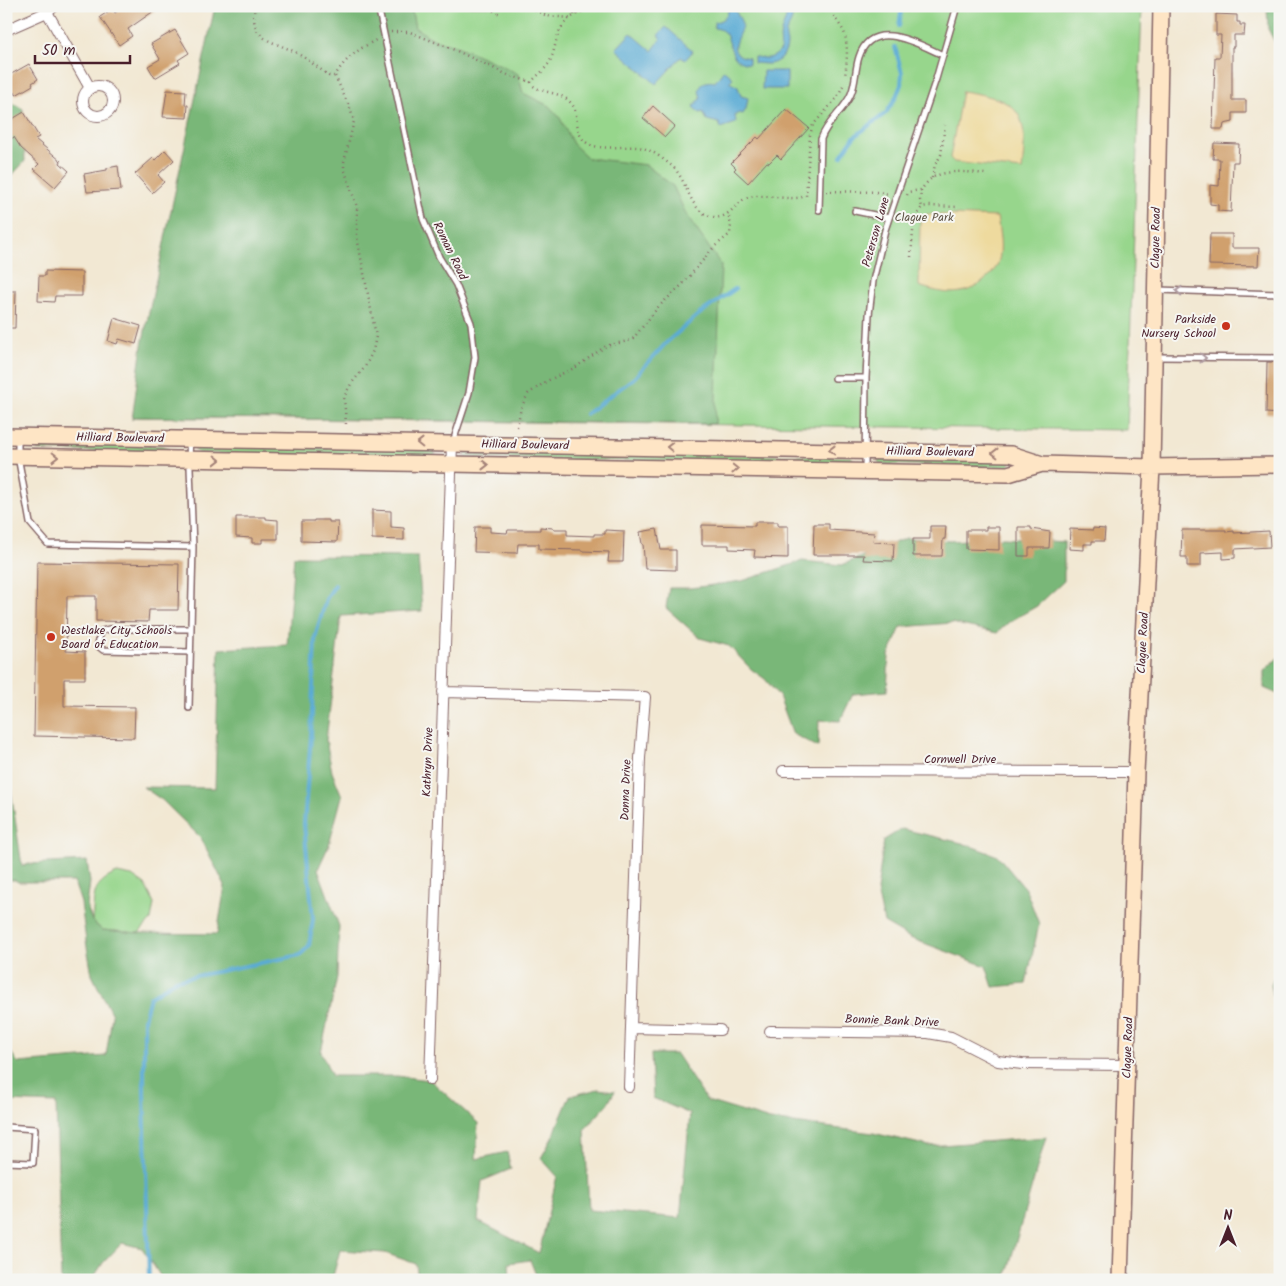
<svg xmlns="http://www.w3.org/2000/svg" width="1286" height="1286" font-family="Kalam,sans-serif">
	<rect width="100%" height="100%" fill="#f6f6f2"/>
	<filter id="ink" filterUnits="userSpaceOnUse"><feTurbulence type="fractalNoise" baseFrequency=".02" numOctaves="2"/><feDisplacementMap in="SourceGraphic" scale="10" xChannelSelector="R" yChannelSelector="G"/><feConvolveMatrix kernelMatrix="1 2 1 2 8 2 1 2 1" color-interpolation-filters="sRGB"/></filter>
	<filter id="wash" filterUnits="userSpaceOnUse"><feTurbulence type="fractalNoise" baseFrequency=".0096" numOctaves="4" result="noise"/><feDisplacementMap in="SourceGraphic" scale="20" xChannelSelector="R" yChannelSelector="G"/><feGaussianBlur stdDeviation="1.12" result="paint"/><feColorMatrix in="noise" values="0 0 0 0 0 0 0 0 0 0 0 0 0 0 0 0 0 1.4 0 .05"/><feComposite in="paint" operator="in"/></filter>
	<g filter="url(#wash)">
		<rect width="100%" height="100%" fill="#f2e8d3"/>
		<path fill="#97d68c" stroke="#707a5c" d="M236,6H1142L1127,430L133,417Z
			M42,444L162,446L166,447L171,453L37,450L38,447Z
			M199,446L432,450L435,452V456L432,457L198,453L195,449Z
			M466,451L851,457L854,461L851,464L466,458Z
			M879,459L1011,460L1009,467L880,464L878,461Z
			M117,873L132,876L145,885L154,903L151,920L139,933L102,930L92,921C95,896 90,884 117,873Z"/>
		<path fill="#79b778" stroke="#626b52" d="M215,6H340L365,12L373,6H411L415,28L435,40L457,46L503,66L518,74L523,93L549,106L560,118L573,144L588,158L646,165L673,186L686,214L721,265L715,424L133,417L132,420L142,345Z
			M1267,6H1280V89L1278,85L1279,50L1268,29Z
			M6,99L23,109L25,161L6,182Z
			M906,538L950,541L1004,538L1064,542V581L1037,606L1009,622L997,633L952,623L901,627L889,655L887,691L853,694L840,721L819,720L818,747L793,734L779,696L765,679L751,669L729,646L700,638L666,608L669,588H691L742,581L802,561L842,565Z
			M294,556L418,557L422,611L341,616L326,740L332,772L342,796L329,845L318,869L339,926L337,977L321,1052L332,1076H397L430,1080L478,1123L476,1159L507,1152L511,1169L482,1181L478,1221L539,1253L557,1176L541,1158L552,1138L570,1096L598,1089L615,1091L607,1105L585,1129L589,1210L680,1218L690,1114L653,1098L651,1054H676L707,1101L770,1120L873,1133L929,1146L1046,1137L1005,1280H538L530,1260L509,1263L510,1280H418L416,1264L385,1253L340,1250L332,1280H163L142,1248L122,1243L103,1263L92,1280H61L56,1103L6,1101V1045L18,1063L106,1056L112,1015L92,975L86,941L81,903L74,882H18L15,880H6V784H10L22,866L29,864L87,861L90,882L87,906L92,921L102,930L139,933L217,934L225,886L201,838L162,800L143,787L215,788L219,649L287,645Z
			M1280,656V695L1264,688V671Z
			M902,829L962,843L998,856L1026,890L1039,924L1026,984L993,987L986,966L910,938L884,923L877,891L884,840Z
			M1280,964V1024H1279L1271,985Z"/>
		<path fill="#eeda9e" stroke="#9c7c64" d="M962,91C1020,100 1029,111 1022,170L954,162L950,158Z
			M927,214L997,217C999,231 1003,249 998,263C995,271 988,278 981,283C961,298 940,293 919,286L920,221Z"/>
		<path fill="#5aabd4" stroke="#526580" d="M729,6H734C735,13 741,18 742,24C743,34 721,54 749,58V64C721,61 738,30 714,28V22C723,21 728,16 729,6Z
			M782,6H790C795,19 791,22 786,32C785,37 787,40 787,44C787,55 777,65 766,64C762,64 758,63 754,63V57C761,57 767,60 774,56C785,50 778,41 781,32C784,21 790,17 782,6Z
			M666,27L693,51L685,60L681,57L656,84L616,49L631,33L652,51L661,39L658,35Z
			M724,70L733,78L729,82L738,87L741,96L748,98L746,109L743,114L739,113L735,115L736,123L721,128L719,123L707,120L703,112L700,113L693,107L701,98L699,91C701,83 706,80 715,82Z
			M763,71H787V89H762Z"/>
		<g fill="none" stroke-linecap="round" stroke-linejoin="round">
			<path stroke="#5aabd4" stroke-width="4" d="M899,26L902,6
				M841,156L854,137L886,113L895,99L901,85L902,73L895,47
				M586,414L634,378L667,342L698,315L735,289
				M149,1280L144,1093V1019L150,997L176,980L300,955L309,946L313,919L304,824L311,736L315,638L326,599L335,585"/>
		</g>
		<g id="blocks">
			<path fill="#d0a06d" d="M124,6H161L128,29L132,36L119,45L100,17L112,9L115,13Z
				M1216,14L1237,15V22H1240V25H1245L1244,35H1234V47H1232V100H1246V113H1233V122L1224,124L1223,129H1213L1215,57H1220L1221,35H1216Z
				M175,30L189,53L178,60L180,63L155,78L148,66L160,59L151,44Z
				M29,64L38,79L32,83L33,85L16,95L15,92L6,97V77Z
				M167,90L186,91L185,105H188L187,118L163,117Z
				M653,106L675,126L665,137L643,118Z
				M786,109L809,128L781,159L777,155L769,163L767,162L748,183L734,170L736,168L731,163L757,137L759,139Z
				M24,112L39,137L35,139L61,161L60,163L69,171L55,187L34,169L39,164L21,148L14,137L6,142V123Z
				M1214,143L1239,144L1238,162H1233L1231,212L1218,211V205L1210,204V185L1219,186L1220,159H1213Z
				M165,150L174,160L158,175L164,182L152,193L135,174L153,158L155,160Z
				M118,166L121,190L87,192L84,174L107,170V168Z
				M1210,234H1232V248H1259L1258,266L1209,265Z
				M45,271L82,272V296H55L54,302L38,301L39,276H45Z
				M6,291H16L15,328H6Z
				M114,318L141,326L136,344L119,339L117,344L108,341Z
				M1267,362H1280V414L1266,413Z
				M372,510L391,511V527L404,528V540L372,539Z
				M236,517H266V519L278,520V539H262V543H252V538L236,537Z
				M314,520H329V522H338L337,542L301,541V521H314Z
				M755,522H778V526H788V558L754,557L755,550L729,549V545H702V525L755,526Z
				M814,524H829V530L874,533L873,542L894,543L893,561L863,560L864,555H813Z
				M930,526H946L945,539H943L942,556H913V539H930Z
				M475,527H490V532L507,533L508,530H540V527L553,528V529H567V535L594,536V534H605V530L624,531L623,562H608L609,552L582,551V550L539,549V544H518L517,553L474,552Z
				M986,527H999V550L966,549V530H986Z
				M1018,527H1031V529L1050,532L1049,548H1029V556H1018Z
				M1093,528L1105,529L1104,541H1092V544H1084V550L1069,549L1070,529L1093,530Z
				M657,529L661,550H676V570L645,569L643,544H642L640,532Z
				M1182,530H1226V532L1234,531V533L1269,531L1270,547L1235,549V558L1223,559V552L1201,553V566H1187V557H1181Z
				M37,562L179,564L178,610H149L148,622L96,621V596H67L66,651L85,652V679H64V706L135,707L134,738L34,736Z"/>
		</g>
	</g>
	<g filter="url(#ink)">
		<use href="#blocks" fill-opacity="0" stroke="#856566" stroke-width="1"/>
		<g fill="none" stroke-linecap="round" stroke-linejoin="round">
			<defs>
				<path id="lane" d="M378,6L423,219L439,257L456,285L471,323L475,357L469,393L453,442
					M819,210L821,139C827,121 844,111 851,94C856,82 855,69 859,57C872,17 918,44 943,55
					M855,211L889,218
					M1158,290L1280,294
					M1157,357L1280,358
					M835,378H866
					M18,439V456L30,523L48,544L193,547L189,441
					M865,470L866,378L869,315L873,281L885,230L936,79L957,6
					M190,629H109L102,631L99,638L98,646L103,650L190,652
					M189,708L193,547
					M6,1127L35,1129L33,1163L6,1162"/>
				<path id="street" d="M47,12L90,88
					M6,30L47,12L55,6
					M83 101a15 15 0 1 1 30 0a15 15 0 1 1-30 0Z
					M443,692L645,697L640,758L629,1087
					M783,771L1136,772
					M631,1028L720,1030
					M770,1031L928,1033L951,1037L998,1061L1022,1064L1127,1065
					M430,1080L452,444"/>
				<path id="secondary" d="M6,436L1011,454L1042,464L1152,467L1280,465
					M6,456L1008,474L1042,464
					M1120,1280L1136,772L1152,467L1161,6"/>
			</defs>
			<use href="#lane" stroke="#856566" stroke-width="8"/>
			<use href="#street" stroke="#856566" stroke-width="12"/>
			<use href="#secondary" stroke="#856566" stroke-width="18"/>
			<path stroke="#856566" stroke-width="2.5" stroke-dasharray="1 4" stroke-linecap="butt" d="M255,6C248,44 277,40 300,55C310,61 320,69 329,76H334
				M491,6L494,11L500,14
				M526,6L547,16L570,18
				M590,6C582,14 570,15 564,24C555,35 556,49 550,61C546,69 538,75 531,82L532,85C543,94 560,91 570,102C581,112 572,133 587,143C600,152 628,144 643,148C654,151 664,160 672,166C689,181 688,213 714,217C729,220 736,201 749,197C768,193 788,202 806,196L810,135L813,125L836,99L844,84
				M832,6C831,18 842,24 845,35C848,48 847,63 845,76
				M574,15V6
				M391,32H410L457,51L508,75L531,82
				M932,178L935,165L941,155L945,125
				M921,190L920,200L922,207L928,206L959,207
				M826,191L879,192L888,194
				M907,195L908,192L921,190C924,186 928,181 932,178C946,169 970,172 985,174
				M911,257L914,219L922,207
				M346,424L344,397L351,384L365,367L373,351L376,336L357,237V207L344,168V162L354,121L350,108L335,76C345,58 360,48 378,39
				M517,427L521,408L528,394L547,381L576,367L606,346L632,340L659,306L683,284L714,247L730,234L731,225L728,213"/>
			<use href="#lane" stroke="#fff" stroke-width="5"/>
			<use href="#street" stroke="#fff" stroke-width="10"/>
			<use href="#secondary" stroke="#fee5c5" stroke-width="15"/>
		</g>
		<defs><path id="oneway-chevron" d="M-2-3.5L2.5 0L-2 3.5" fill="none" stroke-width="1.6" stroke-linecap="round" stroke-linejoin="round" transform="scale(1.25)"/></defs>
		<g stroke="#ae9aa0">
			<use href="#oneway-chevron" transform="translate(1179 291) rotate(-178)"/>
			<use href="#oneway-chevron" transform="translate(1203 358) rotate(1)"/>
		</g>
		<g stroke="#a48278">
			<use href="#oneway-chevron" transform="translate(420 443) rotate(-179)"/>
			<use href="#oneway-chevron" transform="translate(670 447) rotate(-179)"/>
			<use href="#oneway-chevron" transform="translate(832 450) rotate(-179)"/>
			<use href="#oneway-chevron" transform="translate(995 453) rotate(-179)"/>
			<use href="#oneway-chevron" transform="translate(55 457) rotate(1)"/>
			<use href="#oneway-chevron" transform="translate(217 460) rotate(1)"/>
			<use href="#oneway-chevron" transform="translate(485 465) rotate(1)"/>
			<use href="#oneway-chevron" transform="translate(735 469) rotate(1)"/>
		</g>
	</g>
	<g fill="#c8321e" stroke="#f6f6f2" stroke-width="2">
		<circle cx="1226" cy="326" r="5"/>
		<circle cx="51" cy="637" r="5"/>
	</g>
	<g text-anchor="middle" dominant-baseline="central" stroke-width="4" stroke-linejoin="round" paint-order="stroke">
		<g font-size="12" fill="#615648" stroke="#f6f6f2">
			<text x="924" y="217">Clague Park</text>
		</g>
		<g font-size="12" fill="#4a1f2b" stroke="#f6f6f2">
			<text transform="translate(876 232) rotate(-74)">Peterson Lane</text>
			<text transform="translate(1156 238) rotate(-89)">Clague Road</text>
			<text transform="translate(450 251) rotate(64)">Roman Road</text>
			<text transform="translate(120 438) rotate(1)">Hilliard Boulevard</text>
			<text transform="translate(525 445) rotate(1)">Hilliard Boulevard</text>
			<text transform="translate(930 452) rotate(1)">Hilliard Boulevard</text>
			<text transform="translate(1143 643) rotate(-87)">Clague Road</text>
			<text x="960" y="759">Cornwell Drive</text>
			<text transform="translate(428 762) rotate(-88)">Kathryn Drive</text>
			<text transform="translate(626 790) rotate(-88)">Donna Drive</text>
			<text transform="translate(892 1021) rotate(2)">Bonnie Bank Drive</text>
			<text transform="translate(1128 1048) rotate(-88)">Clague Road</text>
		</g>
		<g font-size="12" fill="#4a1f2b" stroke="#f6f6f2" text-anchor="end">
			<text x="1216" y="319">Parkside<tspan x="1216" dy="14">Nursery School</tspan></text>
			<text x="61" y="630" text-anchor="start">Westlake City Schools<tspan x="61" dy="14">Board of Education</tspan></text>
		</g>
	</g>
	<rect width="1286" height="1286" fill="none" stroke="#f6f6f2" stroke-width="25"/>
	<g transform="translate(1228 1228)" stroke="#f6f6f2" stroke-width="4" paint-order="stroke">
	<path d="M0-4L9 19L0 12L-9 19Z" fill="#4a1f2b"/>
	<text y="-8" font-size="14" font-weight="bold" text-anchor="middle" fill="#4a1f2b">N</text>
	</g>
	<path d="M35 55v8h95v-8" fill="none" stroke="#4a1f2b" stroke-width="2.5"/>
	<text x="42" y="55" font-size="15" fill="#4a1f2b" stroke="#f6f6f2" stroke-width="4" paint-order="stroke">50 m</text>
</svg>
